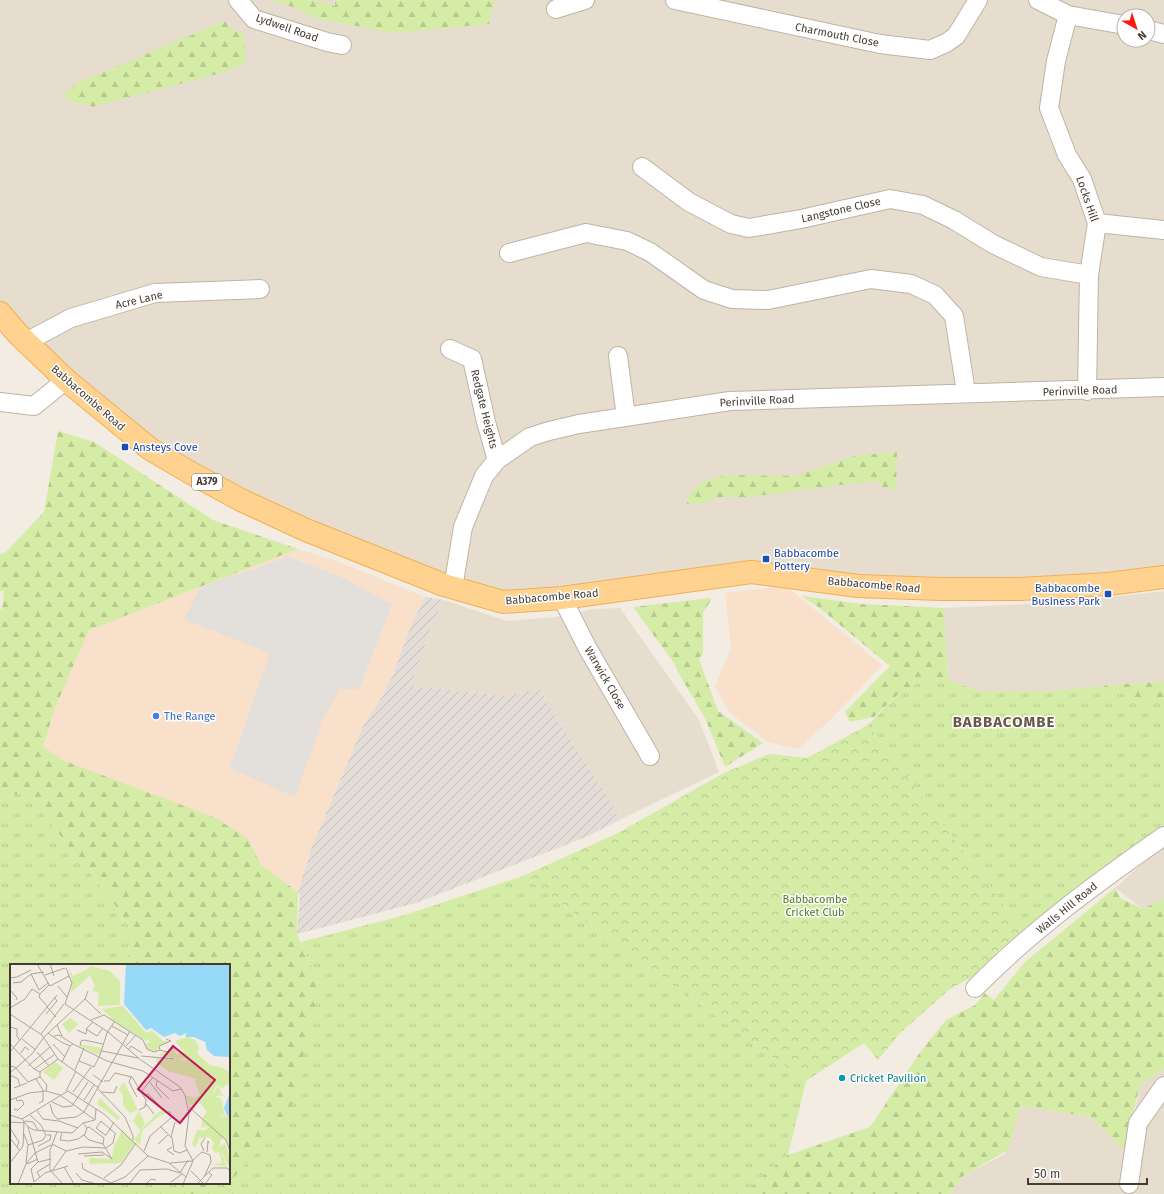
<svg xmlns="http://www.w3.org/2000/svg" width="1164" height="1194" font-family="'Fira Sans',sans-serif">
	<defs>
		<pattern id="industrial-furrows" width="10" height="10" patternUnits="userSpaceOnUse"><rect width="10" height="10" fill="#e4ddd7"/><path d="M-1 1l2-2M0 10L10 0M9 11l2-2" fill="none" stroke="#c5bfb9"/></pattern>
		<pattern id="grass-tufts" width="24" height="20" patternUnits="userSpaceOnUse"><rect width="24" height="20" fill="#d4eca6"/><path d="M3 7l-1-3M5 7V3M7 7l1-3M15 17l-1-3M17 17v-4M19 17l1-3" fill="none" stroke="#b7cb8f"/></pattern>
		<pattern id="forest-firs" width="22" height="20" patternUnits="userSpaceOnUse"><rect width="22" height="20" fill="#d4eca6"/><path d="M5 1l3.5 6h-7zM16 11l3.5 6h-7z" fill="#b7cb8f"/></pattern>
		<pattern id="park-crowns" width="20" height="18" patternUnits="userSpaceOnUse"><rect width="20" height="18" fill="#d4eca6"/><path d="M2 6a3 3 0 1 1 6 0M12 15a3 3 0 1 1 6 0" fill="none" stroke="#b7cb8f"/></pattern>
	</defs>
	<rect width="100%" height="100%" fill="#f3ece2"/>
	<path fill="#e7ddcf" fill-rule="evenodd" d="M0,0H1164V577L1108,584L762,573L503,602L191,473L0,313ZM1124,16H1148V40H1124Z
		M1164,591V681L1050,691H979L948,680L944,608L1067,602Z
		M444,600L507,621L555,617L594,609L620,608L699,720L719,772L621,819L539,689L504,696L411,686L431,628Z
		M1164,844V898L1143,909L1115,888Z
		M1164,1069V1194H950L963,1176L1005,1154L1020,1106L1091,1117L1127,1153L1140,1085Z"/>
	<path fill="#f8e0ca" d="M298,549L339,562L425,597L410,628L392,677L379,702L364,724L312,847L298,892L261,865L249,840L62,760L43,746L55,708L89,630Z
		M786,586L882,665L828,722L798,749L768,742L729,712L715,686L731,648L725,593Z"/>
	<path fill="url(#industrial-furrows)" d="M425,597L444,600L431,628L411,686L504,696L539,689L621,819L586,837L416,903L297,934L300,895L298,892L312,847L364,724L379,702L392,677L410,628Z"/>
	<path fill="url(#grass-tufts)" d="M927,677L948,680L979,691H1050L1102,686L1133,698H1164V834L1094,877L1023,930L868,725L897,695Z
		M27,793L118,909L133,933L126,965H11V1183H180L187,1194H0V797Z
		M523,876L806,1081L788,1155L743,1194H198L220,1183H229V1178L235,1176L320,986L301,942L405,915Z"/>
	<path fill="url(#forest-firs)" d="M270,0H313L335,6V0H495L489,24L394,33L319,19L280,2L279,3Z
		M225,21L232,29L244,34L246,64L225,72L92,107L89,104C78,105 71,102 63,95C74,84 84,79 99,74Z
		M58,431L94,442L213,520L298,549L89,630L55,708L43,746L62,760L216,818L249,840L261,865L298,892L297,934L320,986L290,1112L235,1176L229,1178V965H126L133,933L118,909L27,793L0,797V609H2L4,591H0V554L6,552L44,512Z
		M897,452L896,490L883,488L882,484L879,482H864L740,498L718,497L705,502L687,504V499L698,484L726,475L795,476L855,456Z
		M801,596L862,604L944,608L948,680L927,677L897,695L874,717L850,722L845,712L890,666L817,606Z
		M710,598L711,600L703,613V653L699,659L718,711L763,743L725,767L705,718L679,674L674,663L633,607Z
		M1164,681V698H1133L1102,686Z
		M1115,888L1120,898L1143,909L1164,898V1069L1140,1085L1131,1122L1127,1153L1091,1117L1020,1106L1008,1150L963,1176L950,1194H743L788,1155L870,1127L921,1051L946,1020L975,1005L985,993L994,1000L1025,962Z
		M180,1183H220L198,1194H187Z"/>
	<path fill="url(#park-crowns)" d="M868,725L1023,930L997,952L977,974L950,989L901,1032L878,1060L864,1043L806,1081L523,876L618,833L724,773L769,754L807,758Z"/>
	<path fill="#e3dfdb" d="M288,557L339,576L392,604L359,689H340L323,719L295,797L230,768L270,653L184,619L200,587Z"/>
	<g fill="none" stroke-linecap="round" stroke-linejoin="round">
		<defs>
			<path id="minor" d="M238,0L254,19L327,42L342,45
				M675,0L880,44L930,50L946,43L956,36L978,0
				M1038,0L1068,15L1124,25
				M556,9L585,0
				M1068,15L1056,61L1049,108L1067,155L1082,179L1097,223L1089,275L1087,391
				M1148,30L1164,34
				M642,167L689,202L731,224L749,228L801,219L890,199L923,205L954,220L993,244L1041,267L1089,275
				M1097,223L1164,230
				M509,253L586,233L627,241L650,252L704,290L732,299L768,300L871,279L911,284L935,295L954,316L966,392
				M26,342L71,318L155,293L260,289
				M450,349L472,359L486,422L497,460
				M618,356L626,417
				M0,402L34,406L66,380
				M453,588L463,527L484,476L497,460L530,437L549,431L579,424L730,401L1164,387
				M562,598L588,649L650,756
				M975,988C1032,930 1098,882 1164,836
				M1129,1184L1138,1123L1164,1086"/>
			<path id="major" d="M0,313L17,333L66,380L150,449L191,473L241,500L306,530L444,585L503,602L562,598L751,572L858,586L940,589H1020L1108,584L1164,577"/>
		</defs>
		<use href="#minor" stroke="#bfb3a4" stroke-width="20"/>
		<use href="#major" stroke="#efb054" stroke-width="24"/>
		<use href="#minor" stroke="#fff" stroke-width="18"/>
		<use href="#major" stroke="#ffd38f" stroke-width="22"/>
	</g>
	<g fill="#1a4fb4" stroke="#fff" stroke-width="1.5">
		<rect x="121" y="443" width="8" height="8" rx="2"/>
		<rect x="762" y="555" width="8" height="8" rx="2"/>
		<rect x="1104" y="590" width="8" height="8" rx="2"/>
	</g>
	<circle fill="#3f7fe0" stroke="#fff" stroke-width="1.5" cx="156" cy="716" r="4"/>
	<circle fill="#0f9aa8" stroke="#fff" stroke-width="1.5" cx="842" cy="1078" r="4"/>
	<g text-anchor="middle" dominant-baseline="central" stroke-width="3" stroke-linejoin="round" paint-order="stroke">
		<rect fill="#fff" stroke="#7d7670" stroke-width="1" x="192" y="474" width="30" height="16" rx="3"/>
		<g font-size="10" font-weight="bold" fill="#453b32">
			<text x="207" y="482">A379</text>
		</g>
		<g font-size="11" fill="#453b32" stroke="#fff">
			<text transform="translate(287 28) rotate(19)">Lydwell Road</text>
			<text transform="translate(837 35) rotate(11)">Charmouth Close</text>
			<text transform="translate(1087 199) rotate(71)">Locks Hill</text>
			<text transform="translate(841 210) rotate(-13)">Langstone Close</text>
			<text transform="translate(139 300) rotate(-13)">Acre Lane</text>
			<text transform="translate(1080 391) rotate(-2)">Perinville Road</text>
			<text transform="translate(88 398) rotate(41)">Babbacombe Road</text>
			<text transform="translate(757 401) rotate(-3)">Perinville Road</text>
			<text transform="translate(484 409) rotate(76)">Redgate Heights</text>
			<text transform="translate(874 585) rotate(5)">Babbacombe Road</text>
			<text transform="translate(552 597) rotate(-5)">Babbacombe Road</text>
			<text transform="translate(605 678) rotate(60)">Warwick Close</text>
			<text transform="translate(1067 908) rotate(-39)">Walls Hill Road</text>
		</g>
		<g font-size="11" fill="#164399" stroke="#fff" text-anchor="start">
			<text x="133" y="447">Ansteys Cove</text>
			<text x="774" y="553">Babbacombe<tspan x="774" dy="13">Pottery</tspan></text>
			<text x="1100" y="588" text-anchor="end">Babbacombe<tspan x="1100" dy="13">Business Park</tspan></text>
		</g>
		<g font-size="11" fill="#366cbe" stroke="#fff" text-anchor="start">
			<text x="164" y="716">The Range</text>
		</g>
		<g font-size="11" fill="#4c7b21" stroke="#fff">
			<text x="815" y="899">Babbacombe<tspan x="815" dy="13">Cricket Club</tspan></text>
		</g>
		<g font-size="11" fill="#0d838f" stroke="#fff" text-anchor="start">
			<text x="850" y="1078">Cricket Pavilion</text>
		</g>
		<g font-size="15" font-weight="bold" letter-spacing="1" fill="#695848" stroke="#fff">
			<text x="1004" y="722">BABBACOMBE</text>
		</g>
	</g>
	<g transform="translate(10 964)">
		<rect width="220" height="220" fill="#f3ece2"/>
		<path d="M58,2L63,12L82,3L100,17L99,20L106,23L105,29L83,9L75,12L71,9V16L61,29L62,16ZM188,91L200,101L210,103L220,108V118L213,124L206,121L202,132L192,130V122L197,116L187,114V116L177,112L173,97ZM147,94L160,96V108L146,98ZM205,129H211L214,132L209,131L205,133L210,134L212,137L215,153L203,147ZM215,179L220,192V206L209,183Z" fill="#d4eca6"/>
		<path d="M81,2L100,7L110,17V41L88,42L89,29L82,27L85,22L80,11L63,27L73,8L75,12L83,9L105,29V23L98,20L100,17L82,3L75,5ZM113,42L136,69L142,67L153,77H159L148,82V87H143L136,84V80L140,78L132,71L115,59L103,56L92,45ZM178,73L185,76L189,84L187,90L195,95L188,91L184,94L166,95L148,91L163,85L166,90L174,88L165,77ZM198,110L196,119L192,122V130L202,132L208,121L211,129H205L204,147L208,148L212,153L220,152V186L214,174L211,176L209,183L217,203L203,200L212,199L209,188L206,189L202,185L204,179L199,173L189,174L185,184L182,180L187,166H197V162L191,164L193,153L197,148L188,137L180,142L175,131L185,134L190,131L185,118L192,111ZM153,144L159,149L161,152L158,149L150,151L132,167L130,181L124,176L132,164ZM112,166L125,179L111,199L80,200L79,194L102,195L103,185Z" fill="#d4eca6"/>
		<path d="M98,53L121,62L137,75L136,77ZM61,54L68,60L59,69L52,60ZM70,80L92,84L90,91L71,83ZM169,95L173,97L177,112L160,108V96ZM114,118L128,146L123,148L119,149L113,141V132L109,125Z" fill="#d4eca6"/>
		<path d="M90,134L110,154L108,156L87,140ZM129,147L135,159L130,166L123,157Z" fill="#d4eca6"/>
		<path d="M45,98L53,104L44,116L33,108Z" fill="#d4eca6"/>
		<path d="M116,0H220V98L219,93L204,92L197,86L195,78L184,73H176V69L170,72L165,69L154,73L141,64L136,66L114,40ZM220,129V151L217,152L214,144Z" fill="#97daf7"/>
		<path fill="none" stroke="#97daf7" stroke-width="2" d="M187,0L185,22L220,46"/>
		<path fill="none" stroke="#ada59c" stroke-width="1" d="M27,0L40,22L59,12M40,0L44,12M56,4L62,19L55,40L98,68L131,96L170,123L175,131L179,150L175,182L183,197L173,220M21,10L34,8M35,11L55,4M0,14L7,13L21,6M3,19L11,18L21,10L29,26L38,19M48,22L57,33M0,26L7,34L6,36M30,30L29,33L37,42M30,30L39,21M75,35L91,50M37,43L46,53M0,44L15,35L22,25L30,30M0,50L32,71L48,95L89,124M36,50L47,37L44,33M81,56L94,51L133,76L137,85L144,88L150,86L149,82L161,77L156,75M83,58L76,65L87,72L93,64M47,61L52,72M102,62L118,71M0,63L7,65V72L10,77M67,66L76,70L77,65M38,69L51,78L60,82L63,80L49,71L44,72M31,70L54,40M12,75L26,86M0,80L24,105M43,80L55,93M63,80L97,97L133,107L163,127L171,125M70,82L71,77L74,76L93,80M116,82L126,71M119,85L121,82L132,89M150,86L157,88L164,84M92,87L128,94M0,88L47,31M27,88L39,102M11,89L15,83L19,86M90,91L97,69L104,58M131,92L164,95M69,97L84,103L90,91M52,98L60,82M0,102L5,103L18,118L30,113M18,102L40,83M24,105L30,108V113L37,121L36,127M24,105L44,91M65,106L74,84M30,108L48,95M0,109L22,90L34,73L75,35L78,27M0,111L8,115L10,122M83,111L93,118M121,113L119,118L127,133M26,115L33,126V137L29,139M94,117H99L105,109L122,113L136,136L135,143L129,146M139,117L152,134M147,117L146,122L159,135M4,124L17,119M88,125L115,153L123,172V176M56,127L66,107M132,127L143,113M63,128L81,103M91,128L104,129L107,122M134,131L138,130L150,142M0,136L19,129L36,127L50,131L85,156M74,136L84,121M42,138L53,143L62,142L78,118M40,140L43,150L49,157L68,164M136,140L144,150M179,143L216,176L220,187M4,145L8,146L14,140L12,136L7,137L6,134M27,147L33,155L48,157M0,151L12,155M12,155L58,127L94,150L138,192M12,155L18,163L28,198M47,155L66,153L74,148L120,67M15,157L23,158L28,166M0,158L14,159M104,158L100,165L96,171H95L86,164L91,157L93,159L98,163L101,166L104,168L106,170M150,162L162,174L164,187L170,189L177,186M18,163L24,166L62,169L73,159L85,156L86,145M0,164L9,178L7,183M77,164L79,163L94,174L93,180M47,168L40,186V206L53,220M52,169L50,176L59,177L68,175L75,170L77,164L73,159M14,170L18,181L16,199M161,173L165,158M0,174L10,187M42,180L56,187L42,207M148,180L158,171M18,181L33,176L36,171L31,161L20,151M28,182L40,176L41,171H37M162,183L157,186L164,191M96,184L103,179L105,170M56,187L73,183L96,184M134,187L140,172L162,153L159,147M194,187L191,180L195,174M197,188L198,177L199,179M68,190L92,188L102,195L93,180L79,176L74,171M74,192L94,191M138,192L159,199L176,213M41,195L28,198L21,205L24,218L35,209L58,202M183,196L192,188L200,191L201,198L194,213M0,199L13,182L14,157M72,199L73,205L101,219L115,213L138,192M160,199L183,197M17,200L28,195M54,203L64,220M181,207L194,220M66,209L72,216L86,220M30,213L27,208L40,200M94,214L111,201L126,179M161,218L172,210M8,220L16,200L25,189L41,181M119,220L130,206L157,205L170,209L178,196M136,220L141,215L146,216M187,220L203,204H217L220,207M195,220L202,211L198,208"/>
		<path fill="#c2185b" fill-opacity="0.15" stroke="#c2185b" stroke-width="2" d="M163,82L205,116L170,159L128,125Z"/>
		<rect width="220" height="220" fill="none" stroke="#453b32" stroke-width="2"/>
	</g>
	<g transform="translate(1136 28) rotate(141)"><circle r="19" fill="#ffffff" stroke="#b5b1ad"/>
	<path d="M0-3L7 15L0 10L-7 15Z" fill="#ff180d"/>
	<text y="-6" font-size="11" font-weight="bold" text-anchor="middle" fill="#453b32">N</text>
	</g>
	<path d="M1028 1178v6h119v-6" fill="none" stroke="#453b32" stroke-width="2"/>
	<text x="1034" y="1178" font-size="12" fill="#453b32" stroke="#ffffff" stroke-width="3" paint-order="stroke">50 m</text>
</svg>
